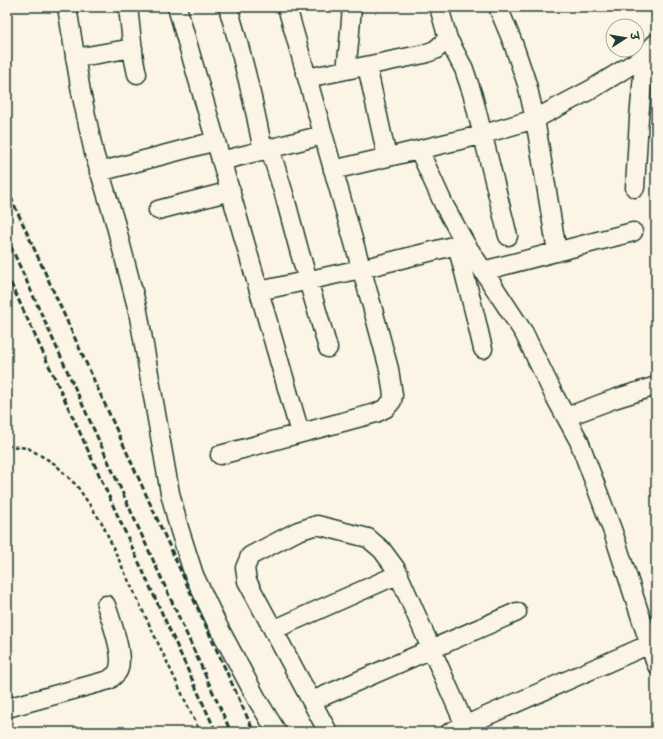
<svg xmlns="http://www.w3.org/2000/svg" width="663" height="739" font-family="'Patrick Hand','Playpen Sans Deva',sans-serif">
	<rect width="100%" height="100%" fill="#fcf5e5"/>
	<filter id="ink" filterUnits="userSpaceOnUse"><feTurbulence type="fractalNoise" baseFrequency=".025" numOctaves="2"/><feDisplacementMap in="SourceGraphic" scale="8" xChannelSelector="R" yChannelSelector="G"/><feConvolveMatrix kernelMatrix="1 2 1 2 8 2 1 2 1" color-interpolation-filters="sRGB"/></filter>
	<g filter="url(#ink)">
		<g fill="none" stroke-linecap="round" stroke-linejoin="round">
			<defs>
				<path id="minor" d="M67,7L81,92L94,153L115,222L138,311L170,493L179,528L194,575L218,626L258,701L277,732
					M128,7L134,60L137,74
					M177,7L300,433
					M228,7C242,54 254,102 263,151
					M439,7L448,39L464,69L473,96L508,236
					M498,7L513,43L527,84L535,119L557,252
					M75,58L133,48
					M367,66L387,157
					M346,70L349,43L352,7
					M307,78L424,54L435,50L448,39
					M270,149L284,194L299,250L328,348
					M419,150L444,205L465,243L524,333L554,395L579,441L613,532L656,664
					M221,161L323,135
					M333,170L477,136L535,119L592,89L639,60L656,43
					M99,172L216,141
					M635,188L639,118L645,53
					M158,210L231,191
					M457,245L475,315L483,349
					M483,271L594,242L633,232
					M259,291L361,269L465,243
					M566,417L614,399L656,386
					M220,455L376,413L386,408L392,401L393,395L389,369L372,306L287,7
					M273,630L399,574
					M312,701L517,612
					M7,708L109,680C112,677 117,674 118,671C125,657 111,620 106,605
					M328,732L247,581L245,568L250,556L298,531L317,525L368,538L382,550L396,569L468,732
					M450,732L650,644"/>
			</defs>
			<use href="#minor" stroke="#1f3d34" stroke-width="21"/>
			<path stroke="#1f3d34" stroke-width="2.5" stroke-dasharray="4 3" stroke-linecap="butt" d="M7,446L28,448L55,464L77,486L102,523L124,571L200,732"/>
			<use href="#minor" stroke="#fcf5e5" stroke-width="18"/>
			<path stroke="#1f3d34" stroke-width="3" stroke-dasharray="6 3" stroke-linecap="butt" d="M7,189L254,732
				M7,238L231,732
				M7,275L76,424L216,732"/>
		</g>
	</g>
	<rect width="663" height="739" fill="none" stroke="#fcf5e5" stroke-width="24"/>
	<rect x="12" y="12" width="639" height="715" fill="none" stroke="#1f3d34" stroke-width="1.5" filter="url(#ink)"/>
	<g transform="translate(625 38) rotate(78)"><circle r="19" fill="#fcf5e5" stroke="#a4ab9e"/>
	<path d="M0-3L7 15L0 10L-7 15Z" fill="#1f3d34"/>
	<text y="-6" font-size="11" font-weight="bold" text-anchor="middle" fill="#1f3d34">उ</text>
	</g>
</svg>
